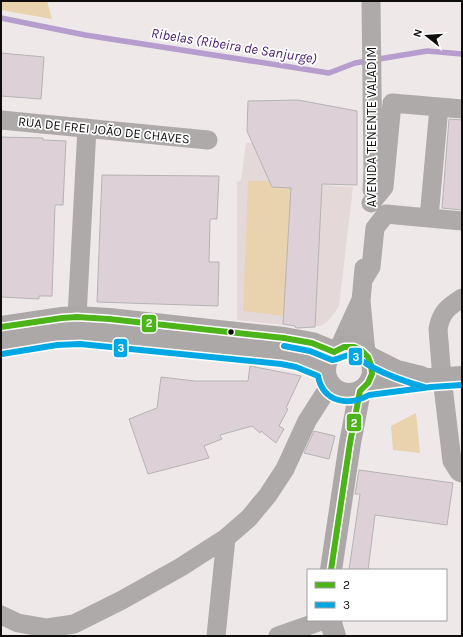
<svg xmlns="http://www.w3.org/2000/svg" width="463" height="637" font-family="Karla,sans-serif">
	<rect width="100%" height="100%" fill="#eee8e9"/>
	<path fill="#e4d8d8" d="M246,143H254L320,185L353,187L339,306L333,315L327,322L320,326H295L237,320V182L241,181Z"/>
	<path fill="#e9d3ae" d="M1,1H47L52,19L1,10Z
		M306,180L284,316L243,311L248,181Z
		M416,413L420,453L393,450L391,426Z"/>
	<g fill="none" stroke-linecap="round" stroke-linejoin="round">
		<path stroke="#b69dcd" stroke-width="5.5" d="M1,18L85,35L329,73L355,63L427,51L462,54"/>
	</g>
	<path fill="#ddd0d7" stroke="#b6b3b4" d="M1,53L44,57L41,99L1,96Z
		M298,100L357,111V185L322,184L315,327L297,328L295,327V326L283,324L291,188L272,187L247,131L248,101Z
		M449,119L462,120V210L442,208Z
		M1,137L43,138V140L66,141L63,205H55L52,296H39V299L1,297Z
		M102,175L219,176L217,219H210L209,262H219L218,306L97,302Z
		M250,366L301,376L286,408L288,409L279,426L284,429L276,443L261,431L260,433L252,426L220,435L222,439L204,446L209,458L148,474L129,419L157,408L161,377L195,381H248Z
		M314,431L335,436L329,459L304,453Z
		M359,470L453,483L447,525L375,515L368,570H349L360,494H355Z"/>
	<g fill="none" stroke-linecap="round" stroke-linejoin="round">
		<path stroke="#adaaa9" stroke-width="19" d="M371,1L373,170L372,190
			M439,107L462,109
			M1,120L208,140
			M429,218L462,221
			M364,268L361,301L366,354
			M363,280L371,267L375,228L386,214L429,218L439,107L392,103L384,187L371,203
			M462,298C448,307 441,312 438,329L442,378L452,461L459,472L462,473
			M77,317L87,128
			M338,350L360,302
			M1,615L18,623L47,628L74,624L122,600L181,567L226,538L249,518L268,495L285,469L307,421L330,385
			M216,636L226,538
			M278,636L324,620"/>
		<path stroke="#ada8a8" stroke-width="22" d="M1,327L62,318L77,317L109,319L284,338L312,343L334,352
			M1,346C31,341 61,335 92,337L282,356L298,359L325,370
			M325 370a24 24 0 1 1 48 0a24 24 0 1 1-48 0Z
			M369,357L397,371L421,377
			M366,387L430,379L462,377
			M331,570L350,443L360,391
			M330,620L335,636"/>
		<defs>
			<path id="bus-1" d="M1,327L62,318L77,317L109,319L284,338L312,343L334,352L344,347H354L362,351L368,357L371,365L372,374L368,383L360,391L350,443L331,570"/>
			<path id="bus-2" d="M284,346L310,351L332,360C339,360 344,355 350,355C358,356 365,364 372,367C389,376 406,382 424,387
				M2,354L57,345L80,344L281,364L296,367L318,376C323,402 348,407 369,395L431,387L462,385"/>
		</defs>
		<use href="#bus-1" stroke="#fff" stroke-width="9"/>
		<use href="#bus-2" stroke="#fff" stroke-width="9"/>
		<use href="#bus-1" stroke="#4cb318" stroke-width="6"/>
		<use href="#bus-2" stroke="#03a7e3" stroke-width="6"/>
	</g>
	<circle fill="#0f0c0c" stroke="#fff" stroke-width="1.5" cx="231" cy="332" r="3.5"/>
	<g text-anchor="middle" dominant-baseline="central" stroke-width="3.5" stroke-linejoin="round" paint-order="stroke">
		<g font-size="13" fill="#0f0c0c" stroke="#fff">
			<text transform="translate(371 127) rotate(-90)">AVENIDA TENENTE VALADIM</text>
			<text transform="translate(104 130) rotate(6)">RUA DE FREI JOÃO DE CHAVES</text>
		</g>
		<g font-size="14" font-style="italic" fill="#441668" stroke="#fff">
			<text transform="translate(234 46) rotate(9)">Ribelas (Ribeira de Sanjurge)</text>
		</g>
	</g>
	<g stroke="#fff" stroke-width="1.5">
		<rect x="141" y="314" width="16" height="19" rx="4" fill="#4cb318"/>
		<rect x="113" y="338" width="15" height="20" rx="4" fill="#03a7e3"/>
		<rect x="348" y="347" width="15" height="19" rx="4" fill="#03a7e3"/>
		<rect x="346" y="413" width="16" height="19" rx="4" fill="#4cb318"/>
	</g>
	<g font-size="11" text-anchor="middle" font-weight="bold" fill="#fff">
		<text x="149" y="327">2</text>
		<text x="121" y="352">3</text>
		<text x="356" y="361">3</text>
		<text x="354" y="427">2</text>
	</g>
	<rect width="463" height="637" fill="none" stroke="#0f0c0c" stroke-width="4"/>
	<rect x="307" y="569" width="140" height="52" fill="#ffffff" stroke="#9f9e9e"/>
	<rect x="315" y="582" width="20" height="6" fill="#4cb318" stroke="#9f9e9e"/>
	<text x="343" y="589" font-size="12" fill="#0f0c0c">2</text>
	<rect x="315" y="602" width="20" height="6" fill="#03a7e3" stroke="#9f9e9e"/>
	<text x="343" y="609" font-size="12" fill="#0f0c0c">3</text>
	<g transform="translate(427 36) rotate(287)" stroke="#ffffff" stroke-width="3" paint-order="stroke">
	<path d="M0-3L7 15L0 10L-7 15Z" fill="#0f0c0c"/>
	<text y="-6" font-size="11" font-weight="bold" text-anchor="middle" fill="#0f0c0c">N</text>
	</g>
</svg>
